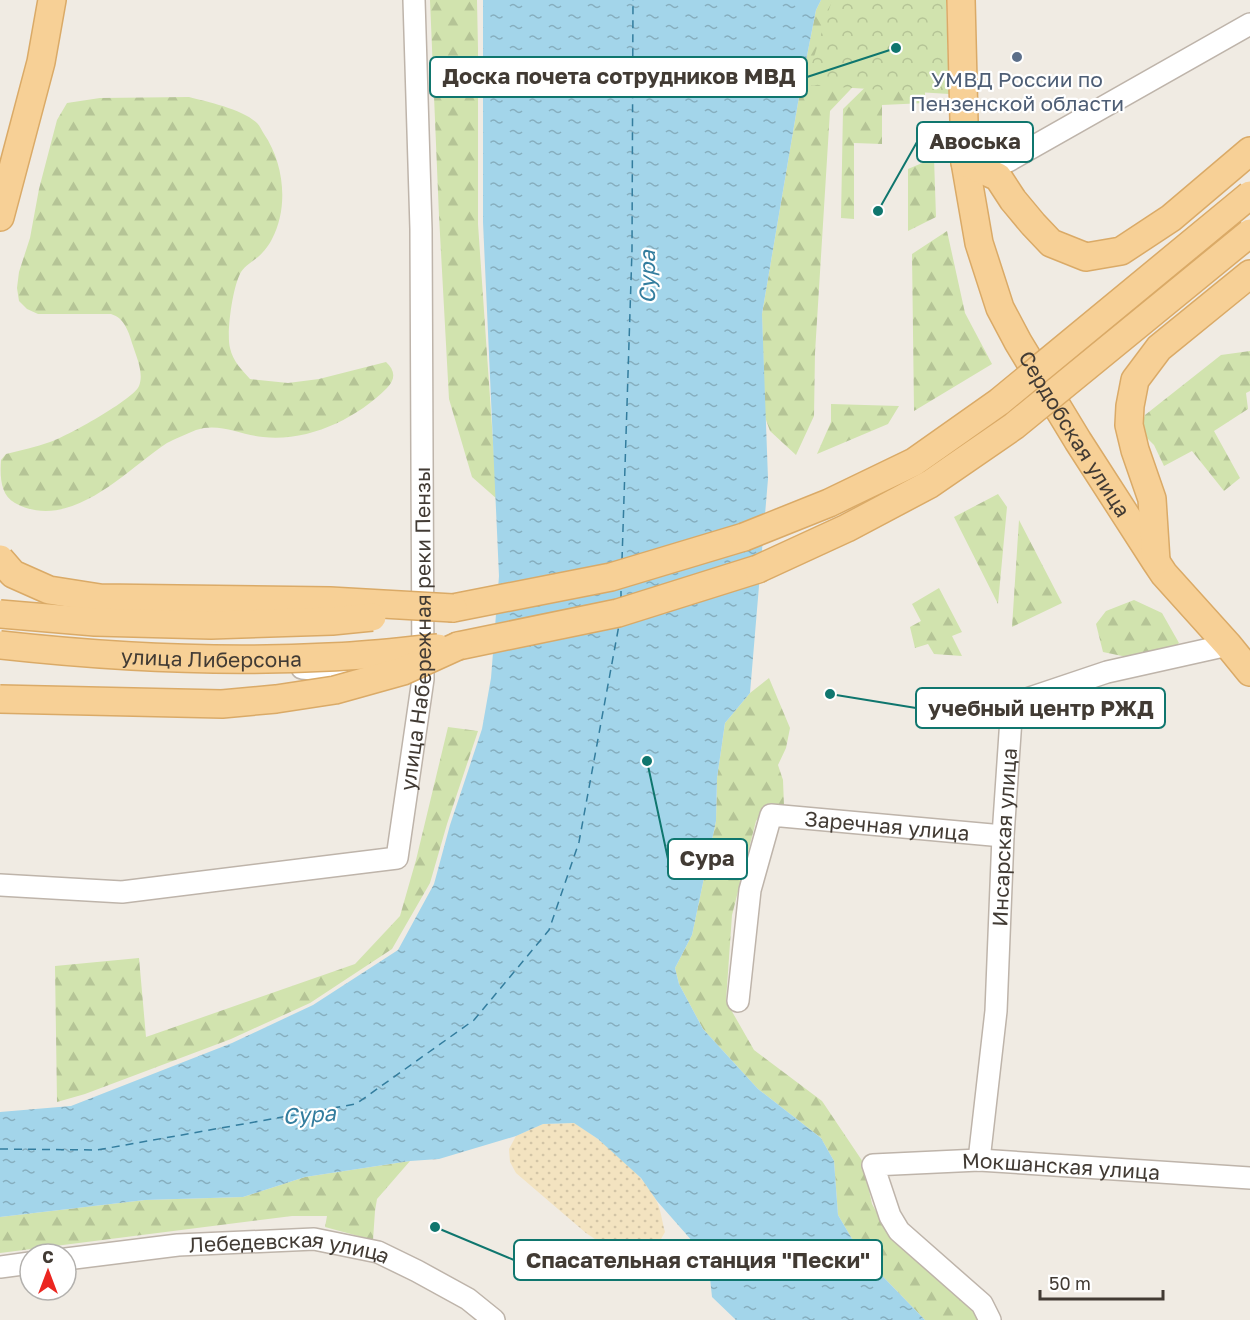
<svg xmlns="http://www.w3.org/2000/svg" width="1250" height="1320" font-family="'Golos Text',sans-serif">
	<defs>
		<pattern id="forest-firs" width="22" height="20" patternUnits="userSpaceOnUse" patternTransform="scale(1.5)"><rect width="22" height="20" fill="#d1e3ae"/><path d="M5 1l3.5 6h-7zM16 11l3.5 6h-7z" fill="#b5c496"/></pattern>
		<pattern id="sand-dots" width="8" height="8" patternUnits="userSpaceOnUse" patternTransform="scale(1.5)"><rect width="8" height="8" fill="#f3e3c0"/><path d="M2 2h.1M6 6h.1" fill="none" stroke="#d2c4a6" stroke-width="1.8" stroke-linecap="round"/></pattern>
		<pattern id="park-crowns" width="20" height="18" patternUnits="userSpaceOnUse" patternTransform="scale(1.5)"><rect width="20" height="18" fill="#d1e3ae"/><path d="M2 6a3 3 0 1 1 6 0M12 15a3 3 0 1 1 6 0" fill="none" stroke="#b5c496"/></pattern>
		<pattern id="water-ripples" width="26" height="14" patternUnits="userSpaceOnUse" patternTransform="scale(1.5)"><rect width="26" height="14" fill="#a3d5ea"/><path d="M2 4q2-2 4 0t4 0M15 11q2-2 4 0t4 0" fill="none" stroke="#86aebe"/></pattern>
	</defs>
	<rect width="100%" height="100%" fill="#f0ebe3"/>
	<path fill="url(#forest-firs)" d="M430,0H477L478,49V224L497,499L472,477L449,399L439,216Z
		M821,0H895L887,51L830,111L815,353L814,416L796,455L770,431L765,417L762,314L800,91L816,10Z
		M889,64L925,87V103L882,105V144L854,143V219L841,218L843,109Z
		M189,97C208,102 242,109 257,123C260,126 262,131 264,134C284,163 289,207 272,239C269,245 263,253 258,257C252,262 246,265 241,272C233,285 226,333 230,348C233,361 241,369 250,379L288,383L319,379L386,362C395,370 396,379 387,388C356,419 308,442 263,437C241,435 219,422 196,430C187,434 176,438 167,443C125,471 70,533 15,503C0,495 0,476 1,460L6,454C21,450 36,447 50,442C66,437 134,399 139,386C144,374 137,358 133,346C129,333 125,318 111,314H38L27,309L19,301L17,288L19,272L30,238L39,189L57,120L67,103L100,98Z
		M934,158L936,217L908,231V169Z
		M947,231L965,313L992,364L914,411L912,254Z
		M1250,351V391L1246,393L1248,409L1214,431L1240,478L1224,491L1192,451L1164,466L1154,445L1145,436L1141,427L1145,415L1221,355Z
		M831,404L899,406L888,424L817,454L831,422Z
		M998,494L1007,507L998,604L954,517Z
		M1019,520L1062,603L1012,627Z
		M939,588L962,632L952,636L962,656L934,654L928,644L915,648L910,627L921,621L912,604Z
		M1134,600L1162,613L1179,643L1170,651L1127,657L1103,652L1096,624L1106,611Z
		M769,678L790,728L786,748L778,765L783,780L784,806L769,805L756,821L732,915L726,1001L754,1050L822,1101L863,1162L872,1204L889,1234L975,1308L982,1320H925L861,1254L838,1215L834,1161L821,1138L758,1089L703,1029L679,984L675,968L692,935L716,821L717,778L725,723L750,693Z
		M448,727L478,731L447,824L430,883L392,949L310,1003L231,1039L85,1094L57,1102L55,966L139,958L146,1037L355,964L400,916L416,860Z
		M410,1161L377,1199L375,1211L373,1240L325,1227L327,1216H292L0,1253V1217L145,1200L243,1197L305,1177Z"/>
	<path fill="url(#sand-dots)" d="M575,1123C602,1141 640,1170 656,1200C661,1209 662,1222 665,1232L658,1244L646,1252H622L601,1243L586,1233L516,1173L510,1162L509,1149L516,1136L543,1124Z"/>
	<path fill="url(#park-crowns)" d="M832,0H946L949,94L805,85Z"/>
	<path fill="url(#water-ripples)" d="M483,0H821L816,10L800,91L762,314L768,479L750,693L725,723L717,778L716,821L692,935L675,968L679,984L703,1029L758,1089L821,1138L834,1161L838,1215L861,1254L925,1320H736L712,1297L708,1259L657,1201L641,1178L598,1139L574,1123L543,1124L516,1136L439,1159L410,1161L305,1177L243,1197L145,1200L0,1217V1112L71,1106L232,1043L313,1005L398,950L434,884L450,825L482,729L491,678L499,576L483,222Z"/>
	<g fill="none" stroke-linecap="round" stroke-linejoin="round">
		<path stroke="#337d9e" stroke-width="1.5" stroke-dasharray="8 6" stroke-linecap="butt" d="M622,560L632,250L633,0
			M621,599V589
			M0,1149L97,1150L356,1104L474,1020L549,930L579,842L619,625"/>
		<defs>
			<g id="minor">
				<path d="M964,147L1008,161L1250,24"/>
				<path d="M302,668L376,675"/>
				<path id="s1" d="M0,885L122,892L397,858L423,679L421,229L414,0"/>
				<path id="s2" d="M738,1001L750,890L771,815L1003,836"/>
				<path id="s3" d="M979,1160L996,1011L1003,836L1012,704L1107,672L1228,645"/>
				<path id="s4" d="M66,1259L178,1245L314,1239L378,1252L417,1271L468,1299L494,1320"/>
				<path d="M0,1267L30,1263"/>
				<path id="s5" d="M990,1320L982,1304L899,1231L890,1216L873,1165L979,1160L1250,1178"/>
			</g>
			<g id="major">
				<path id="s6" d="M961,0L965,162L979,243L1000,308L1018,342L1078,441L1156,562L1164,574L1228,645L1250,672"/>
				<path d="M965,162L998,177L1013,200L1033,224L1051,243L1086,257L1121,251L1171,218L1250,151"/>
				<path d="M0,217L41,62L52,0"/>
				<path d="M1156,561L1152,499L1135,450L1129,425L1130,406L1135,380L1159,348L1250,274"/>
				<path d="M453,608L611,577L744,537"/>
				<path d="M458,646L618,613L758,569"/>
			</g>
		</defs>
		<use href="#minor" stroke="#beb4aa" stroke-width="24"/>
		<use href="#major" stroke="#daaa67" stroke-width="30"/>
		<use href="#minor" stroke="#fff" stroke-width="21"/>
		<use href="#major" stroke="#f7d096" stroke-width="27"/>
		<defs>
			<g id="major-bridge">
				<path d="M744,537L829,503L914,462L999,402L1250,195"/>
				<path d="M0,559L13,574L49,590L100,598L330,601L453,608"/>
				<path d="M758,569L847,528L930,484L1014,426L1250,233"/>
				<path d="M0,614L95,622L211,625L332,621L372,617"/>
				<path id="s7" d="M0,645C109,657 220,663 329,657C365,656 402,651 438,648"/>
				<path d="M0,699L222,704L276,699L335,690L403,671L458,646"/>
			</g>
		</defs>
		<use href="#major-bridge" stroke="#daaa67" stroke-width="30" stroke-linecap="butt"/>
		<use href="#major-bridge" stroke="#f7d096" stroke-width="27"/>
	</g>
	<circle fill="#5c6f8a" stroke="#fff" stroke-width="2" cx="1017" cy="57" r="6"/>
	<g text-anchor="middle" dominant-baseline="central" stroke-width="4.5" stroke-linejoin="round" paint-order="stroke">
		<g font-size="21" fill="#4e5e75" stroke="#fff">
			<text x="1017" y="79">УМВД России по<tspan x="1017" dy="24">Пензенской области</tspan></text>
		</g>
		<g font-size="21" fill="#423b34" stroke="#fff">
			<text stroke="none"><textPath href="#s6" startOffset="459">Сердобская улица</textPath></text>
			<text stroke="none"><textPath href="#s1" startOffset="630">улица Набережная реки Пензы</textPath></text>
			<text stroke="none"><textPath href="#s7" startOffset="212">улица Либерсона</textPath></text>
			<text stroke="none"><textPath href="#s2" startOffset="306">Заречная улица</textPath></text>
			<text stroke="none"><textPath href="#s3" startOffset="324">Инсарская улица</textPath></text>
			<text stroke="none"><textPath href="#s5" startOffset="388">Мокшанская улица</textPath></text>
			<text stroke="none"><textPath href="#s4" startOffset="225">Лебедевская улица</textPath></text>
		</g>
		<g font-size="22" font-style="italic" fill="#337d9e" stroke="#fff">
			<text transform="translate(646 277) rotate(-90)">Сура</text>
			<text transform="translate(309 1114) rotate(-4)">Сура</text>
		</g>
	</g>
	<path fill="none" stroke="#0f766e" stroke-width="2" d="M896 48L807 77M878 211L917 142M830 694L916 708M647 761L668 859M435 1227L514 1260"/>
	<g fill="#0f766e" stroke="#fff" stroke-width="2">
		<circle cx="896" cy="48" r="6"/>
		<circle cx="878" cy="211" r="6"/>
		<circle cx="830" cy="694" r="6"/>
		<circle cx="647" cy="761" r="6"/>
		<circle cx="435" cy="1227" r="6"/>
	</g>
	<g fill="#fff" stroke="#0f766e" stroke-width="2">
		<rect x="430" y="57" width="377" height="40" rx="6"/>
		<rect x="917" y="122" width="116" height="40" rx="6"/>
		<rect x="916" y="688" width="249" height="40" rx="6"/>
		<rect x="668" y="839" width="79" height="40" rx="6"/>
		<rect x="514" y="1240" width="368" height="40" rx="6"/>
	</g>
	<g font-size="22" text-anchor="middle" font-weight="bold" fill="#423b34">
		<text x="619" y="84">Доска почета сотрудников МВД</text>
		<text x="975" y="149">Авоська</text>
		<text x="1041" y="716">учебный центр РЖД</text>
		<text x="707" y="866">Сура</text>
		<text x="698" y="1268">Спасательная станция "Пески"</text>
	</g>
	<g transform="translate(48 1272)"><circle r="28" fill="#ffffff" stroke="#b3b1ae" stroke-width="1.5"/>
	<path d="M0-4.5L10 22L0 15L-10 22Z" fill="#eb2620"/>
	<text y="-9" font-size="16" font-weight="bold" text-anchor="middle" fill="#423b34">С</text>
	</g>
	<path d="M1040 1290v9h123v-9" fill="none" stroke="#423b34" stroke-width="3"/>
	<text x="1049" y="1290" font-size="18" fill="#423b34" stroke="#ffffff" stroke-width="4.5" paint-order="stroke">50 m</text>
</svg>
